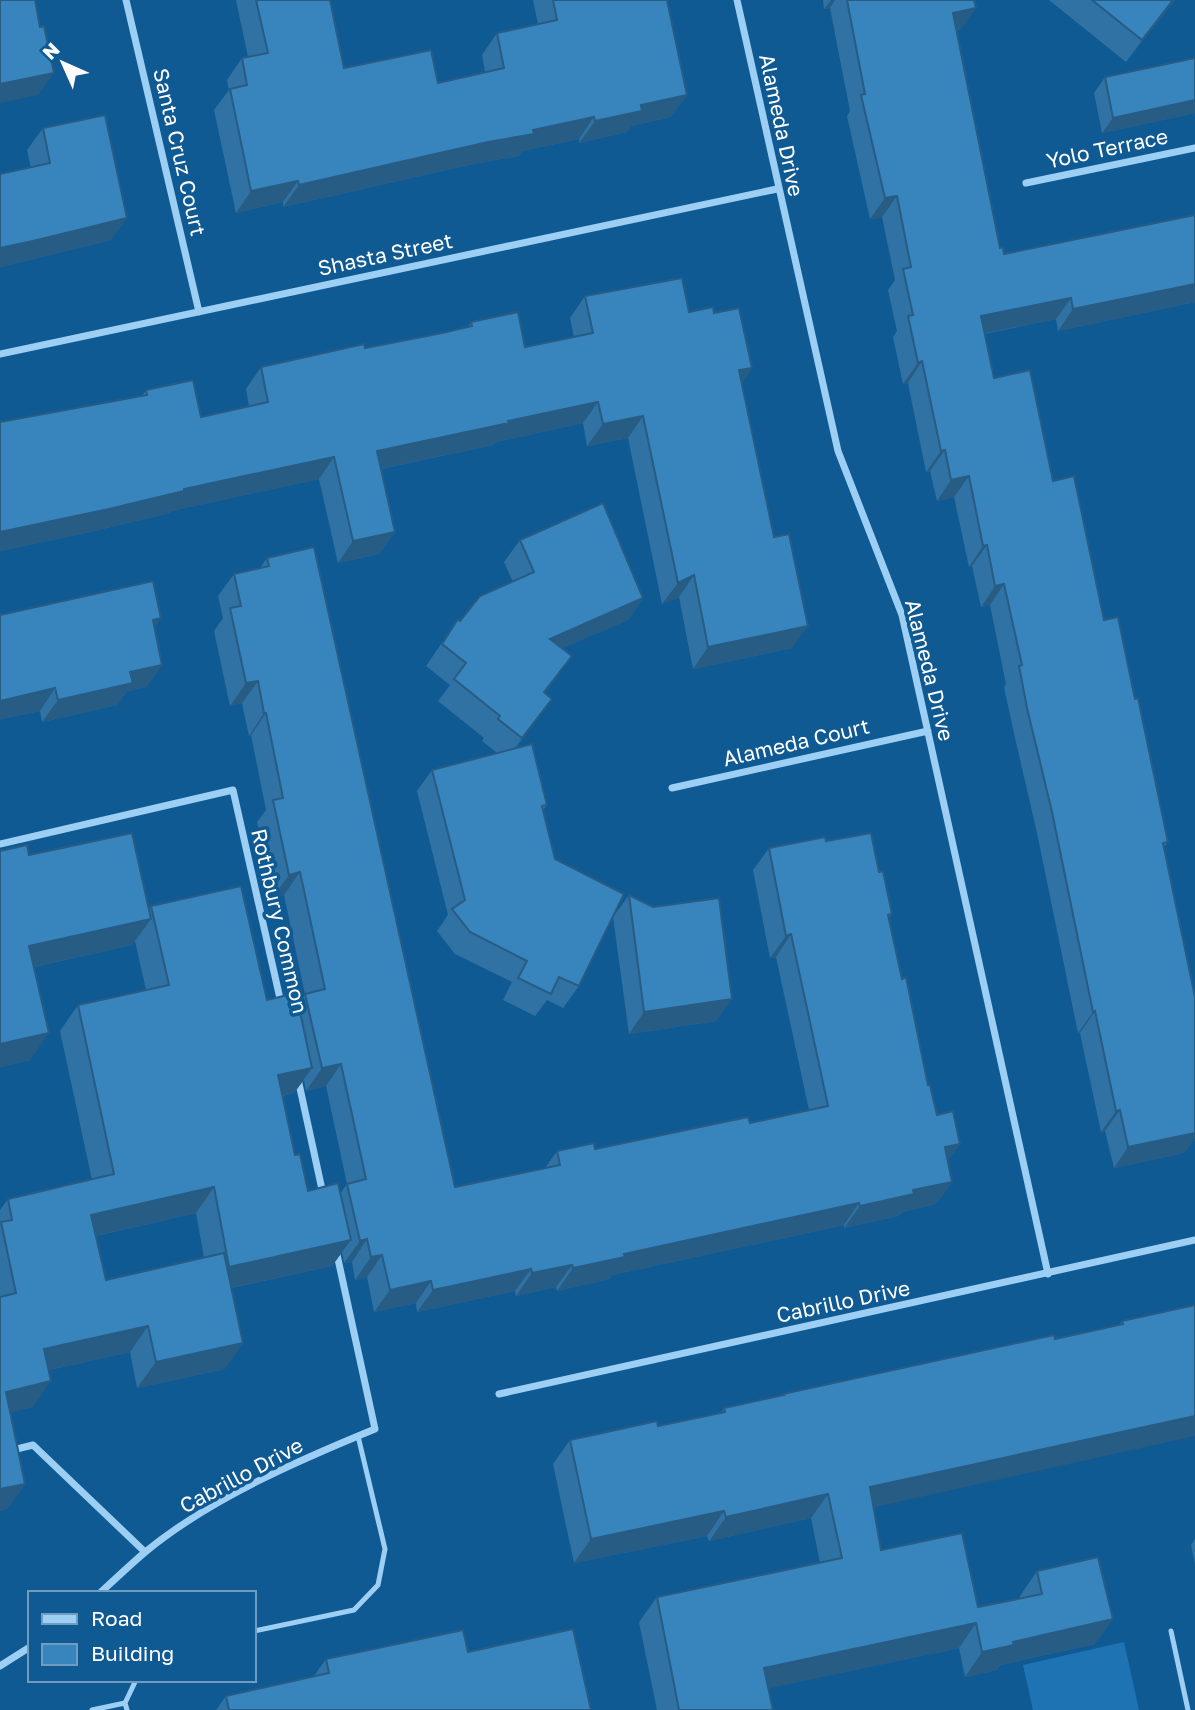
<svg xmlns="http://www.w3.org/2000/svg" width="1195" height="1710" font-family="'Golos Text',sans-serif">
	<rect width="100%" height="100%" fill="#105a94"/>
	<path fill="#1e73b2" d="M1124,1642L1139,1710H1033L1023,1665Z"/>
	<g fill="none" stroke-linecap="round" stroke-linejoin="round">
		<path stroke="#9dcff4" stroke-width="5" d="M254,1631L354,1610L378,1585L385,1549L358,1436
			M1171,1631L1188,1710
			M92,1710L125,1703
			M127,1710L125,1703L136,1680"/>
		<path stroke="#9dcff4" stroke-width="7" d="M126,0L199,312
			M737,0L838,451L902,615L1048,1274
			M1026,183L1195,148
			M0,354L777,189
			M672,788L928,731
			M0,844L233,790L281,1003
			M298,1079L323,1194
			M499,1394L1195,1240
			M0,1453L33,1445L145,1552
			M100,1593C114,1580 129,1566 144,1553C209,1499 297,1461 375,1429L336,1250
			M0,1666L30,1647"/>
	</g>
	<path fill="#3072a3" fill-rule="evenodd" d="M236,0H330L344,68L438,83L485,72L482,55L497,33L538,24L533,0H667L687,95L671,117L631,126L627,132L579,143V139L522,151L519,156L473,164L283,207V202L236,213L214,110L229,90L227,80L242,58L248,57Z
		M823,0H974L961,29L957,30L1000,248L1004,254L1195,215V302L1058,331L1056,319L984,334L994,378L1053,481L1104,620L1135,699L1168,842L1164,847L1195,997V1137L1184,1153L1114,1168L1105,1131L1101,1132L1080,1033H1078L1037,833L1013,729L1004,687L1006,684L990,605L981,607L972,566L969,567L954,497L937,501L930,471L926,472L908,383L903,384L893,337L897,331L888,290L895,280L882,217L870,219L847,116L850,111L830,8L824,9Z
		M1049,0H1175L1126,62Z
		M1195,58V113L1102,133L1094,93L1105,77Z
		M43,128L111,240L0,267V174L31,168L27,150Z
		M585,296L689,312L714,313L752,368L742,383L792,648L693,669L679,597L662,604L628,438L587,446L583,423L496,442L493,445L381,469L395,532L379,554L338,563L319,479L171,511L169,513L94,531L0,551V422L142,396L146,390L201,417L249,406L246,389L261,367L365,348L468,327L471,322L525,347L574,337L570,318Z
		M520,540L643,598L628,620L562,648L572,656L545,693L552,699L516,748L547,805L543,810L579,986L563,1008L547,1000L535,1016L503,1000L512,982L455,954L437,931L448,915L417,791L432,770L497,753L482,741L484,738L438,701L450,685L426,666L458,619L460,621L513,582L504,562Z
		M267,558L455,1187L545,1168L557,1151L595,1149L750,1123L809,1110L776,957L770,958L753,870L769,848L826,841L879,872L892,914L889,918L902,979L952,1182L936,1204L902,1212L898,1216L844,1228V1225L612,1275L609,1279L557,1291L556,1287L516,1296L515,1291L417,1312L416,1303L374,1312L367,1277L355,1280L352,1262L344,1263L342,1252L332,1266L231,1288L225,1369L137,1388L130,1352L49,1370L33,1407L10,1412L25,1484L7,1509L0,1511V1210L8,1199L92,1180L60,1031L78,1005L146,990L135,941L132,945L34,967L30,1060L0,1067V851L29,855L149,909L151,906L267,1000L298,1004L305,994L284,895L273,897L257,822L266,810L251,735L249,736L242,703L230,706L214,631L223,618L218,596L234,574L260,568ZM304,1080L306,1091L326,1086L347,1184L340,1194L308,1191L295,1155L283,1096L294,1093ZM196,1213L204,1257L106,1280L96,1236Z
		M0,615L162,665L146,687L127,691L117,705L42,722L40,711L0,719Z
		M629,895L732,999L716,1021L629,1034L613,917Z
		M1195,1305L873,1507L881,1550L978,1607L1020,1598V1596L1037,1571L1095,1644L1000,1665L997,1670L965,1677L959,1648L768,1688L773,1710H657L639,1622L657,1597L820,1563L811,1518L709,1541L707,1536L574,1563L553,1464L570,1440L658,1426L721,1413L724,1408L782,1396L783,1394L1119,1325L1122,1321Z
		M1195,1539V1564L1191,1545Z
		M468,1652L591,1710H216L226,1696L314,1676L326,1659Z"/>
	<path fill="#275c84" d="M831,0H835L830,8L824,9Z
		M1173,0H1175L1126,62L1142,40Z
		M976,8L961,29L938,34L953,13Z
		M54,73L38,95L0,103V84Z
		M687,95L671,117L631,126L627,132L579,143L595,121L641,105Z
		M1195,100V113L1102,133L1113,118Z
		M594,117L579,139L522,151L519,156L473,164L283,207L299,185L533,130Z
		M298,181L283,202L236,213L251,191Z
		M897,196L882,217L870,219L885,198Z
		M127,218L111,240L0,267V248Z
		M1195,284V302L1058,331L1073,309Z
		M1071,298L1056,319L966,337L981,316Z
		M922,361L908,383L903,384L918,363Z
		M752,368L737,390L739,370Z
		M598,402L583,423L496,442L493,445L361,473L377,451Z
		M643,416L628,438L587,446L603,424Z
		M945,450L930,471L926,472L941,451Z
		M334,457L319,479L171,511L169,513L94,531L0,551V532L184,489Z
		M969,476L954,497L937,501L951,480Z
		M395,532L379,554L338,563L353,541Z
		M987,545L972,566L969,567L983,546Z
		M694,575L679,597L662,604L678,583Z
		M1004,584L990,605L981,607L995,586Z
		M643,598L628,620L534,661L550,639Z
		M161,618L146,640L153,620Z
		M808,626L792,648L693,669L708,647Z
		M572,656L557,678L528,715L544,692Z
		M162,665L146,687L127,691L117,705L42,722L58,700L130,672Z
		M258,681L242,703L230,706L246,683Z
		M55,688L40,711L0,719V701Z
		M552,699L536,721L506,760L522,738Z
		M264,713H266L251,735L249,736Z
		M300,872L284,895L273,897L289,875Z
		M151,919L132,945L11,972L29,946Z
		M791,934L776,957L770,958L786,936Z
		M732,999L716,1021L629,1034L644,1012Z
		M1095,1011L1080,1033H1078L1093,1012Z
		M49,1033L30,1060L0,1067V1044Z
		M341,1064L326,1086L306,1091L322,1068Z
		M312,1068L294,1093L260,1101L278,1075Z
		M1120,1110L1105,1131L1101,1132L1116,1111Z
		M1195,1117V1137L1184,1153L1114,1168L1128,1147Z
		M960,1144L945,1166V1147Z
		M952,1182L936,1204L902,1212L898,1216L844,1228L860,1206L913,1190Z
		M214,1187L196,1213L73,1241L91,1215Z
		M859,1203L844,1225L612,1275L609,1279L557,1291L573,1268L624,1254Z
		M367,1239L352,1262L344,1263L360,1241Z
		M351,1240L332,1266L211,1292L229,1267Z
		M382,1255L367,1277L355,1280L371,1257Z
		M572,1265L556,1287L516,1296L532,1273Z
		M531,1269L515,1291L417,1312L433,1290Z
		M431,1281L416,1303L374,1312L390,1290Z
		M148,1326L130,1352L26,1375L44,1349Z
		M243,1343L225,1369L137,1388L156,1362Z
		M51,1381L33,1407L0,1415L6,1392Z
		M1195,1416V1436L853,1512L870,1487Z
		M25,1484L7,1509L0,1511V1489Z
		M828,1494L811,1518L709,1541L726,1517Z
		M724,1511L707,1536L574,1563L591,1539Z
		M1113,1619L1095,1644L1000,1665L997,1670L965,1677L982,1652L1013,1642Z
		M976,1623L959,1648L747,1693L764,1668Z"/>
	<path fill="#3884bd" stroke="#275c84" stroke-width="2" d="M0,0H35L40,27L44,26L54,73L0,84Z
		M256,0H330L344,68L431,50L438,83L504,68L497,33L557,20L553,0H667L687,95L641,105L642,111L595,121L594,117L533,130L534,134L488,142L299,185L298,181L251,191L230,89L247,85L242,58L268,53Z
		M847,0H974L976,8L953,13L1000,248L1003,247L1004,254L1195,215V284L1073,309L1071,298L981,316L994,378L1030,370L1053,481L1074,476L1104,620L1118,617L1135,699L1138,698L1168,842L1163,843L1195,997V1133L1128,1147L1120,1110L1116,1111L1095,1011L1093,1012L1052,812L1027,708L1019,666L1022,665L1004,584L995,586L987,545L983,546L969,476L951,480L945,450L941,451L922,361L918,363L908,316L913,315L903,269L911,267L897,196L885,198L861,95L865,94Z
		M1092,0H1173L1142,40Z
		M1195,58V100L1113,118L1105,77Z
		M105,115L127,218L33,241L0,248V174L50,163L43,128Z
		M682,278L689,312L713,307L714,313L739,308L752,368L739,370L774,537L789,534L808,626L708,647L694,575L678,583L643,416L603,424L598,402L508,421L509,423L377,451L395,532L353,541L334,457L184,489V491L109,509L0,532V422L147,395L146,390L193,380L201,417L268,402L261,367L364,344L365,348L442,333L472,326L471,322L518,312L525,347L593,333L585,296Z
		M603,503L643,598L550,639L572,656L544,692L552,699L522,738L498,719L500,716L454,679L466,663L442,644L458,619L460,621L480,596L534,572L520,540Z
		M314,547L455,1187L560,1165L557,1151L594,1143L595,1149L748,1117L750,1123L828,1106L791,934L786,936L769,848L825,837L826,841L871,833L879,872L883,871L892,914L888,915L902,979L906,977L928,1085H930L937,1115L953,1111L960,1144L945,1147L952,1182L913,1190L914,1194L860,1206L859,1203L624,1254L625,1257L573,1268L572,1265L532,1273L531,1269L433,1290L431,1281L390,1290L382,1255L371,1257L367,1239L360,1241L347,1184L366,1179L341,1064L322,1068L305,994L325,989L300,872L289,875L273,800L283,798L266,713H264L258,681L246,683L230,608L241,606L234,574L269,566L267,558Z
		M153,581L161,618L153,620L162,665L130,672L133,683L58,700L55,688L0,701V615Z
		M532,744L547,805L542,806L555,859L624,894L579,986L559,977L551,994L518,978L527,961L470,932L452,909L465,900L432,770Z
		M132,833L151,919L29,946L49,1033L0,1044V851L27,845L29,855Z
		M241,886L267,1000L296,993L312,1068L278,1075L295,1155L300,1154L308,1191L338,1183L351,1240L229,1267L214,1187L91,1215L106,1280L224,1253L243,1343L156,1362L148,1326L44,1349L51,1381L6,1392L25,1484L0,1489V1297L16,1293L1,1222L12,1220L8,1199L114,1174L78,1005L169,985L151,906Z
		M629,895L653,907L719,898L732,999L644,1012Z
		M1195,1305V1416L870,1487L881,1550L962,1533L978,1607L1042,1594L1037,1571L1098,1557L1113,1619L1013,1642L1014,1645L982,1652L976,1623L764,1668L773,1710H679L657,1597L842,1558L828,1494L726,1517L724,1511L591,1539L570,1440L657,1421L658,1426L725,1412L724,1408L784,1395L783,1394L1054,1335L1055,1339L1123,1324L1122,1321Z
		M573,1629L591,1710H229L226,1696L329,1673L326,1659L463,1630L468,1652Z"/>
	<g text-anchor="middle" dominant-baseline="central" stroke-width="7" stroke-linejoin="round" paint-order="stroke">
		<g font-size="21" fill="#fff" stroke="#105a94">
			<text transform="translate(782 125) rotate(78)">Alameda Drive</text>
			<text transform="translate(1107 148) rotate(-12)">Yolo Terrace</text>
			<text transform="translate(180 152) rotate(77)">Santa Cruz Court</text>
			<text transform="translate(385 254) rotate(-12)">Shasta Street</text>
			<text transform="translate(930 670) rotate(76)">Alameda Drive</text>
			<text transform="translate(796 742) rotate(-13)">Alameda Court</text>
			<text transform="translate(280 921) rotate(77)">Rothbury Common</text>
			<text transform="translate(843 1301) rotate(-12)">Cabrillo Drive</text>
			<text transform="translate(241 1475) rotate(-28)">Cabrillo Drive</text>
		</g>
	</g>
	<rect x="28" y="1591" width="228" height="91" fill="#105a94" stroke="#709cbf" stroke-width="2"/>
	<rect x="42" y="1614" width="35" height="10" fill="#9dcff4" stroke="#709cbf" stroke-width="2"/>
	<text x="91" y="1626" font-size="21" fill="#ffffff">Road</text>
	<rect x="42" y="1644" width="35" height="21" fill="#3884bd" stroke="#709cbf" stroke-width="2"/>
	<text x="91" y="1661" font-size="21" fill="#ffffff">Building</text>
	<g transform="translate(63 63) rotate(315)" stroke="#105a94" stroke-width="5" paint-order="stroke">
	<path d="M0-5L12 26L0 18L-12 26Z" fill="#ffffff"/>
	<text y="-10" font-size="19" font-weight="bold" text-anchor="middle" fill="#ffffff">N</text>
	</g>
</svg>
